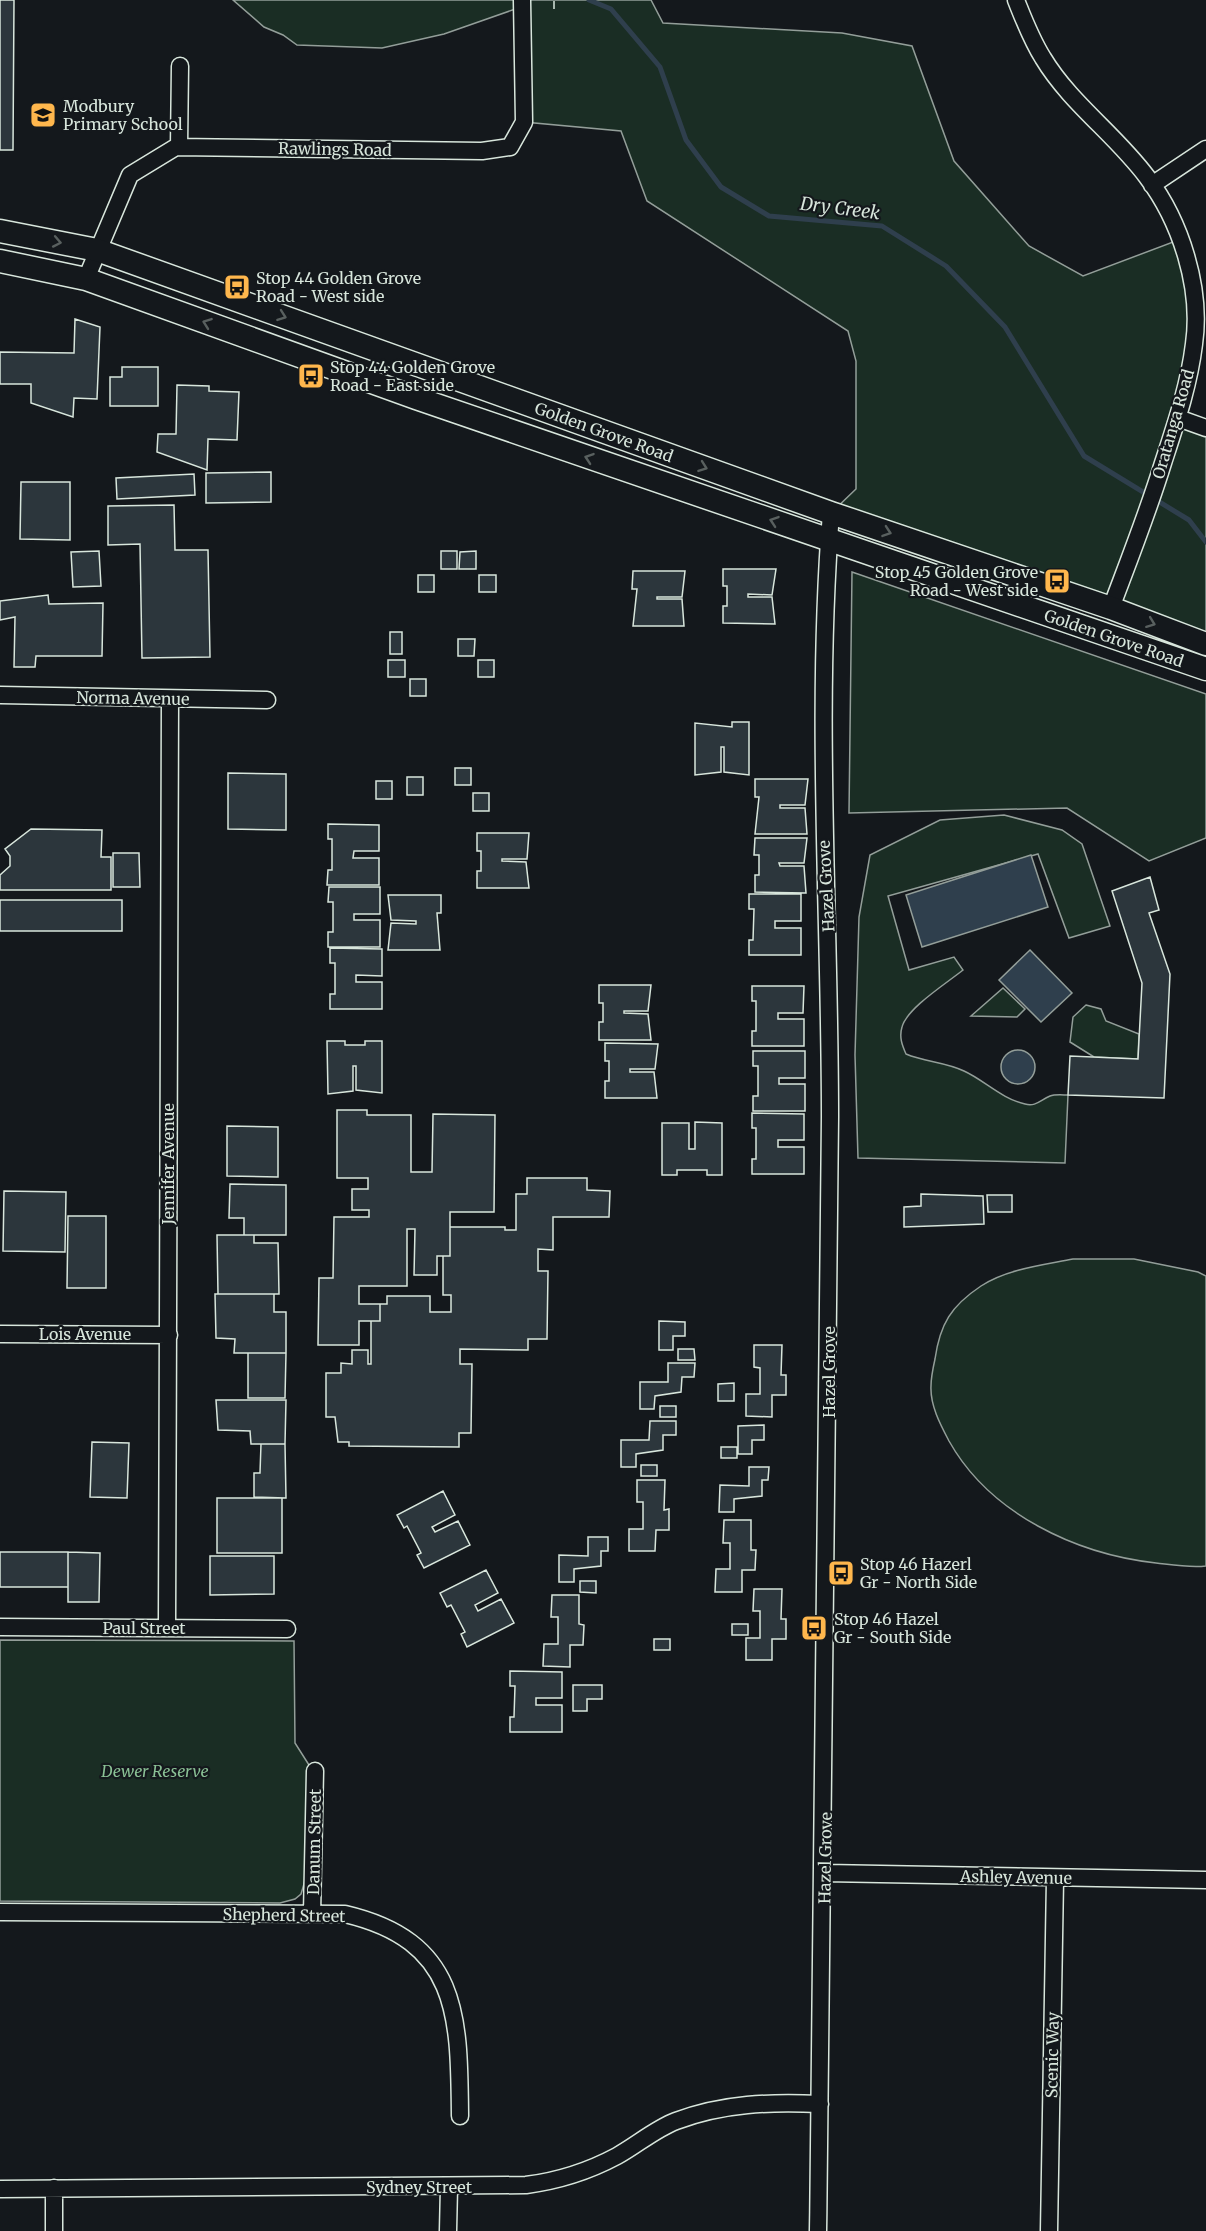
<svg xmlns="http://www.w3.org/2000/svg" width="1206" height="2231" font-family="Merriweather,serif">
	<rect width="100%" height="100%" fill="#14181c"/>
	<path fill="#1a2d24" stroke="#939e99" stroke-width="1.5" d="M233,0H651L663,23L842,33L912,46L954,161L1029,246L1083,276L1181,239L1195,312L1178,418L1206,428V644L831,513L856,489V361L848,331L647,201L621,131L524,122L521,7L444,34L382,48L297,45L283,35L264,27Z
		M852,572L1206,694V838L1149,861L1067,808L849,813Z
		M1004,815L1062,830L1082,844L1110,926L1069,938L1038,854L888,896L909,970L954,957L963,970C947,983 907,1008 902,1027C899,1037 902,1045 906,1054C925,1062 945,1062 964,1071C984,1080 1002,1099 1025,1104C1036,1107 1040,1100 1050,1096C1055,1094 1063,1095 1068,1095L1065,1163L858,1158L855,1055L859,917L870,855L940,820Z
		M1003,988L1025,1009L1017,1017L971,1016Z
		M1086,1005L1101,1009L1106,1021L1139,1034L1138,1059L1094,1057L1070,1042L1073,1017Z
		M1073,1259H1134L1198,1272L1206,1276V1566C1190,1568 1173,1565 1156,1563C1076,1554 990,1514 949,1441C940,1424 930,1405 931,1386C931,1377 933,1368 935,1359C940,1324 951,1306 981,1286C1007,1269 1043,1265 1073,1259Z
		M0,1640L294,1641L295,1743L309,1765L307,1874L301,1894L295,1899L280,1903L0,1901Z"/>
	<path fill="#2f3f4d" stroke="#939e99" stroke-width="1.5" d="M1031,855L1048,907L922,947L906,895Z
		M1030,950L1072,993L1041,1022L999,980Z
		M1001 1067a17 17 0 1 1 34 0a17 17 0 1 1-34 0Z"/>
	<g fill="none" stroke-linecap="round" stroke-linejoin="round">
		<path stroke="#2f3f4d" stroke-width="5" d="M589,0L611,9L660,67L686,140L721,187L769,216L882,226L946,266L1005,327L1084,456L1189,520L1206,542"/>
	</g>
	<path fill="#2c363c" stroke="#d8e6dc" stroke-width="1.5" d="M0,0H14L13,150H0Z
		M75,319L100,327L97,399L74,398L73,417L31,403V384H0V352L74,353Z
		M122,367H158V406H110V377H122Z
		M177,385L209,386V391L239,392L237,440L208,439L207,470L157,452L158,434H176Z
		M271,472V502L206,503V473Z
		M194,474L195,495L117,499L116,478Z
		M21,482H70V540L20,539Z
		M174,505L175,550H208L210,657L142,658L140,544L108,545V506Z
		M99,551L101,586L73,587L71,552Z
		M441,551H457V569H441Z
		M476,551V569H459L460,552Z
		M723,569H776L772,595L748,594V597H772L775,624L723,623V606H727V586H723Z
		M633,571H685L682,597H657V599H682L684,626H633L637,589H632Z
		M418,575H434V592H418Z
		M479,575H496V592H479Z
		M48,595L49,604L103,603L102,656H36L35,667H14L15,617L0,620V601Z
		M390,632H402V654H390Z
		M458,639H475L474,656H458Z
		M388,660H405V677H388Z
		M478,660H494V677H478Z
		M410,679H426V696H410Z
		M732,722H749V775L724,772V747H721V772L695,775V723L732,727Z
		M455,768H471V785H455Z
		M228,773L286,774V830L228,829Z
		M407,777H423V795H407Z
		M755,779H808L805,805H780V808H805L807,834H755L759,797H755Z
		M376,781H392V799H376Z
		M473,793H489V811H473Z
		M328,824L379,825V851H354L353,858H379V885H327L328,870H332V839H328Z
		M31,829L102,830L101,857H111V890H0V875L10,866V856L5,849Z
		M477,833H529L527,859H502V861L526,862L529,888H477V871H481V851H477Z
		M755,838H807L804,863H779L780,866H804L806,893L755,892V875H759V855H754Z
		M113,853H139L140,887H113Z
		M1150,877L1159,910L1149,913L1170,974L1164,1098L1068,1095L1070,1056L1138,1059L1142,983L1112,891Z
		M329,887H380V914H354V920H380V947H328V932H333V902H328Z
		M749,894H801V921H775V928H801V955H749V940H753L754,909H749Z
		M388,895H441V913H437L440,950H388L391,923L416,924V921L391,920Z
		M0,900H122V931H0Z
		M330,948L382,949V976L356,975V982H382V1009H330V994H335V963H330Z
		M599,985H651L648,1011H624V1013L648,1014L651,1040H599V1022H603V1003H599Z
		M752,986H804L803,1013H778V1019H804V1046H752V1031H756V1001H752Z
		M327,1041H345V1045H365V1041H382V1093L356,1090V1066H353V1091L328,1094Z
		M605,1043L658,1044L655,1069H630V1072H654L657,1098H605V1081H609V1061H605Z
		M753,1051H805V1078H779V1084H805V1111H753V1096H758V1066H753Z
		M337,1110H367V1115H411V1172H432L433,1114L495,1115L494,1212H450V1256H437V1275H414L415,1229H407V1286H359V1304H380V1321H359V1345H318L319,1278H333L334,1217H369V1210H352V1189H368V1178H337Z
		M752,1113L804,1114V1140H778V1147H804V1174H752V1159H756V1128H752Z
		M695,1122L722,1123V1175H707V1170H677V1175H662V1123H689V1149H695Z
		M227,1126L278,1127V1177L227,1176Z
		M527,1178H587V1190L610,1191L609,1217H553V1250L538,1249V1271H548L547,1339H528V1350L460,1349V1364H472L471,1433H459V1447L349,1446V1442H338L335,1417H326V1373H341V1363L352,1364V1350H368V1364H371V1321H380V1304H387V1296H430V1312H451V1295H443V1256H450V1227H505V1230H516V1194H527Z
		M230,1184L286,1185V1235H244V1218H229Z
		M4,1191L66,1192L65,1252L3,1251Z
		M921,1194L983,1196L984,1224L904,1227V1207L921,1206Z
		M987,1195H1012V1212H988Z
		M68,1216H106V1288H67Z
		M217,1235H254V1243H278L279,1294H218Z
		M215,1294H274V1312H286V1353H234L235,1339L216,1338Z
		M659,1321L685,1322V1336H673V1350H659Z
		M754,1345H782L781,1375H786V1395H772V1417L746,1416V1394H760V1368L754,1367Z
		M678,1349H694L695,1360H678Z
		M248,1353H286L285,1398H248Z
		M668,1363H695L694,1377H682L681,1392L655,1396L654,1409H640V1382H668Z
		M734,1383V1401H718V1384Z
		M216,1400H286L285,1444H251L250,1431L218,1430Z
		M660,1406H676V1417H660Z
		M650,1421H676V1435H663V1450L636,1454V1467H621V1440H649Z
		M764,1425V1440H752V1454H738V1426Z
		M92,1442L129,1443L127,1498L90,1497Z
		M261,1444H285L286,1498L254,1497V1473H260Z
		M721,1447H737V1458H721Z
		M641,1465H657V1476H641Z
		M749,1467H769L768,1480H762V1496L734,1499V1512H719L720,1485L749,1486Z
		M637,1480H665L664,1510L669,1509V1530H656L655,1551H629V1529H643V1502H637Z
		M443,1491L455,1515L432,1527L435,1532L458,1521L470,1545L424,1568L417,1555L421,1553L407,1526L404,1528L397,1515Z
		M217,1498H282V1553H217Z
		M724,1520H751V1550H756L755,1570H742V1592H715L716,1569H730V1543H723Z
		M588,1537H608V1551H601V1566L574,1569V1582H559V1555L588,1556Z
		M0,1552H68V1587H0Z
		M68,1552L100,1553L99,1602H68Z
		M210,1556H274V1594L210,1595Z
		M486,1570L498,1593L475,1605L478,1611L501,1599L514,1623L467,1647L461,1634L465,1632L451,1605L447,1607L440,1593Z
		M580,1581H596V1593L580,1592Z
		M754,1589H782L781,1619H786V1639H772V1660H746V1638H760V1611H753Z
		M552,1595H579V1624L584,1625L583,1645H570V1667L543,1666L544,1644H558V1617H551Z
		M732,1624H748V1635H732Z
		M654,1639H670V1650H654Z
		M510,1671L562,1672V1698H536V1705H562V1732H510V1717H514L515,1686H510Z
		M573,1685H602V1699H587V1711H573Z"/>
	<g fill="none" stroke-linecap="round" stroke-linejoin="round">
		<defs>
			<path id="minor" d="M1016,0C1024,20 1031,39 1043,58C1070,103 1116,135 1147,177C1181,222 1202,288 1194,344C1189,385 1176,423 1163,463C1148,512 1129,560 1111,608
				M179,147L180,66
				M1152,185L1206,149
				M86,279L130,175L176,147L482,151L510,147L524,122L522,0
				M1178,418L1206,428
				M0,695L267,700
				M0,1334L169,1335
				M0,1627L287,1629
				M167,1628L170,699
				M825,1873L1206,1880
				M0,1912L345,1914C460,1941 459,2017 460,2116
				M312,1914L315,1771
				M54,2188V2231
				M0,2189L526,2185C557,2181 589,2171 617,2156C637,2145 655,2129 676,2121C724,2103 770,2102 820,2104
				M448,2231L449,2187
				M818,2231C824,1860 829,1489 830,1117C830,915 815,715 831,513
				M1049,2231L1055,1879"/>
			<path id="secondary" d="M0,231L97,250L831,513L1111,608L1206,644
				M0,261L86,279L416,398L1206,669"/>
		</defs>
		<use href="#minor" stroke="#d8e6dc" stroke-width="19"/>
		<use href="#secondary" stroke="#d8e6dc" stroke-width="25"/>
		<use href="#minor" stroke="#14181c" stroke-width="16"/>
		<use href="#secondary" stroke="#14181c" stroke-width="22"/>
		<path stroke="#d8e6dc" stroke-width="1.5" stroke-dasharray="8 3" stroke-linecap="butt" d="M554,9V0"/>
	</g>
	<defs><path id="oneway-chevron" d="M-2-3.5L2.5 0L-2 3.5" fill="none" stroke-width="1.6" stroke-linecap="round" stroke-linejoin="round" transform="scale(1.5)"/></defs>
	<g stroke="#59605f">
		<use href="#oneway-chevron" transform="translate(57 242) rotate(11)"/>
		<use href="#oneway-chevron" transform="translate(282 316) rotate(20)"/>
		<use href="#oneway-chevron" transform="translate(207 323) rotate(-160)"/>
		<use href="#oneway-chevron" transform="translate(589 458) rotate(-161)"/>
		<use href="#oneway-chevron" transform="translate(703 467) rotate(20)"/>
		<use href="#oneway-chevron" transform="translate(774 521) rotate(-161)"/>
		<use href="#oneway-chevron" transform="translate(887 532) rotate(19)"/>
		<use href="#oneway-chevron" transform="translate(1151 623) rotate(21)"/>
	</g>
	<defs>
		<symbol id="school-square" viewBox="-11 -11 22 22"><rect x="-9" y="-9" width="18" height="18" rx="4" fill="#ffb74d" stroke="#14181c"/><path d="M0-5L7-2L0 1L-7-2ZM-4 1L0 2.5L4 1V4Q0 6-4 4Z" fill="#111"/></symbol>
		<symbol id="bus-square" viewBox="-11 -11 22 22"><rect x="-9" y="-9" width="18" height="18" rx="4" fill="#ffb74d" stroke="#14181c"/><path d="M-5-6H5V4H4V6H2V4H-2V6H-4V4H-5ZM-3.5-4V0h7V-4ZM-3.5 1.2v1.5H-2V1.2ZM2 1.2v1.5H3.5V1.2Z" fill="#111"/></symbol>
	</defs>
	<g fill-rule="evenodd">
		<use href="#school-square" x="28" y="100" width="30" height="30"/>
		<use href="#bus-square" x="222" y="272" width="30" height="30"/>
		<use href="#bus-square" x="296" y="361" width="30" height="30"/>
		<use href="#bus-square" x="1042" y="566" width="30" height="30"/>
		<use href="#bus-square" x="826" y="1558" width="30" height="30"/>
		<use href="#bus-square" x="799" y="1613" width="30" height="30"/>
	</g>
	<g text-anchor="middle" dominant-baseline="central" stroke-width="4.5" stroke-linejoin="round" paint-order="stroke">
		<g font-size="16" fill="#d8e6dc" stroke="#14181c" text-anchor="start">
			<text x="63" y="106">Modbury<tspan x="63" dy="18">Primary School</tspan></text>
			<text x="256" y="278">Stop 44 Golden Grove<tspan x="256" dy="18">Road - West side</tspan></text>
			<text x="330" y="367">Stop 44 Golden Grove<tspan x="330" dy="18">Road - East side</tspan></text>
			<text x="1038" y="572" text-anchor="end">Stop 45 Golden Grove<tspan x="1038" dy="18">Road - West side</tspan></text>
			<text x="860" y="1564">Stop 46 Hazerl<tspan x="860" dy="18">Gr - North Side</tspan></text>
			<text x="834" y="1619">Stop 46 Hazel<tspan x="834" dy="18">Gr - South Side</tspan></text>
		</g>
		<g font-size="16" fill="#d8e6dc" stroke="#14181c">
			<text transform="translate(335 149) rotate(1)">Rawlings Road</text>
			<text transform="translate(1173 424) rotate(-74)">Oratanga Road</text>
			<text transform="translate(604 432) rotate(20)">Golden Grove Road</text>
			<text transform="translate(1114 638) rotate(19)">Golden Grove Road</text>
			<text transform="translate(133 698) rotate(1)">Norma Avenue</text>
			<text transform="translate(826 886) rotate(-93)">Hazel Grove</text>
			<text transform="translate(168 1164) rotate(-90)">Jennifer Avenue</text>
			<text x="85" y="1334">Lois Avenue</text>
			<text transform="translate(829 1372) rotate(-90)">Hazel Grove</text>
			<text x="144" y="1628">Paul Street</text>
			<text transform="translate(314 1842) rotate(-89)">Danum Street</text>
			<text transform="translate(825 1858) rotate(-89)">Hazel Grove</text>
			<text transform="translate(1016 1877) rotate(1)">Ashley Avenue</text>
			<text transform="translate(284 1915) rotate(1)">Shepherd Street</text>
			<text transform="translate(1052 2055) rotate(-89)">Scenic Way</text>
			<text x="419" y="2187">Sydney Street</text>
		</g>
		<g font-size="16" font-style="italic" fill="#8ac095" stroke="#14181c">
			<text x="155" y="1771">Dewer Reserve</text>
		</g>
		<g font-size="18" font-style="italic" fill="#d8e6dc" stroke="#14181c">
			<text transform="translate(840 208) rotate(7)">Dry Creek</text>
		</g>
	</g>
</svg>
